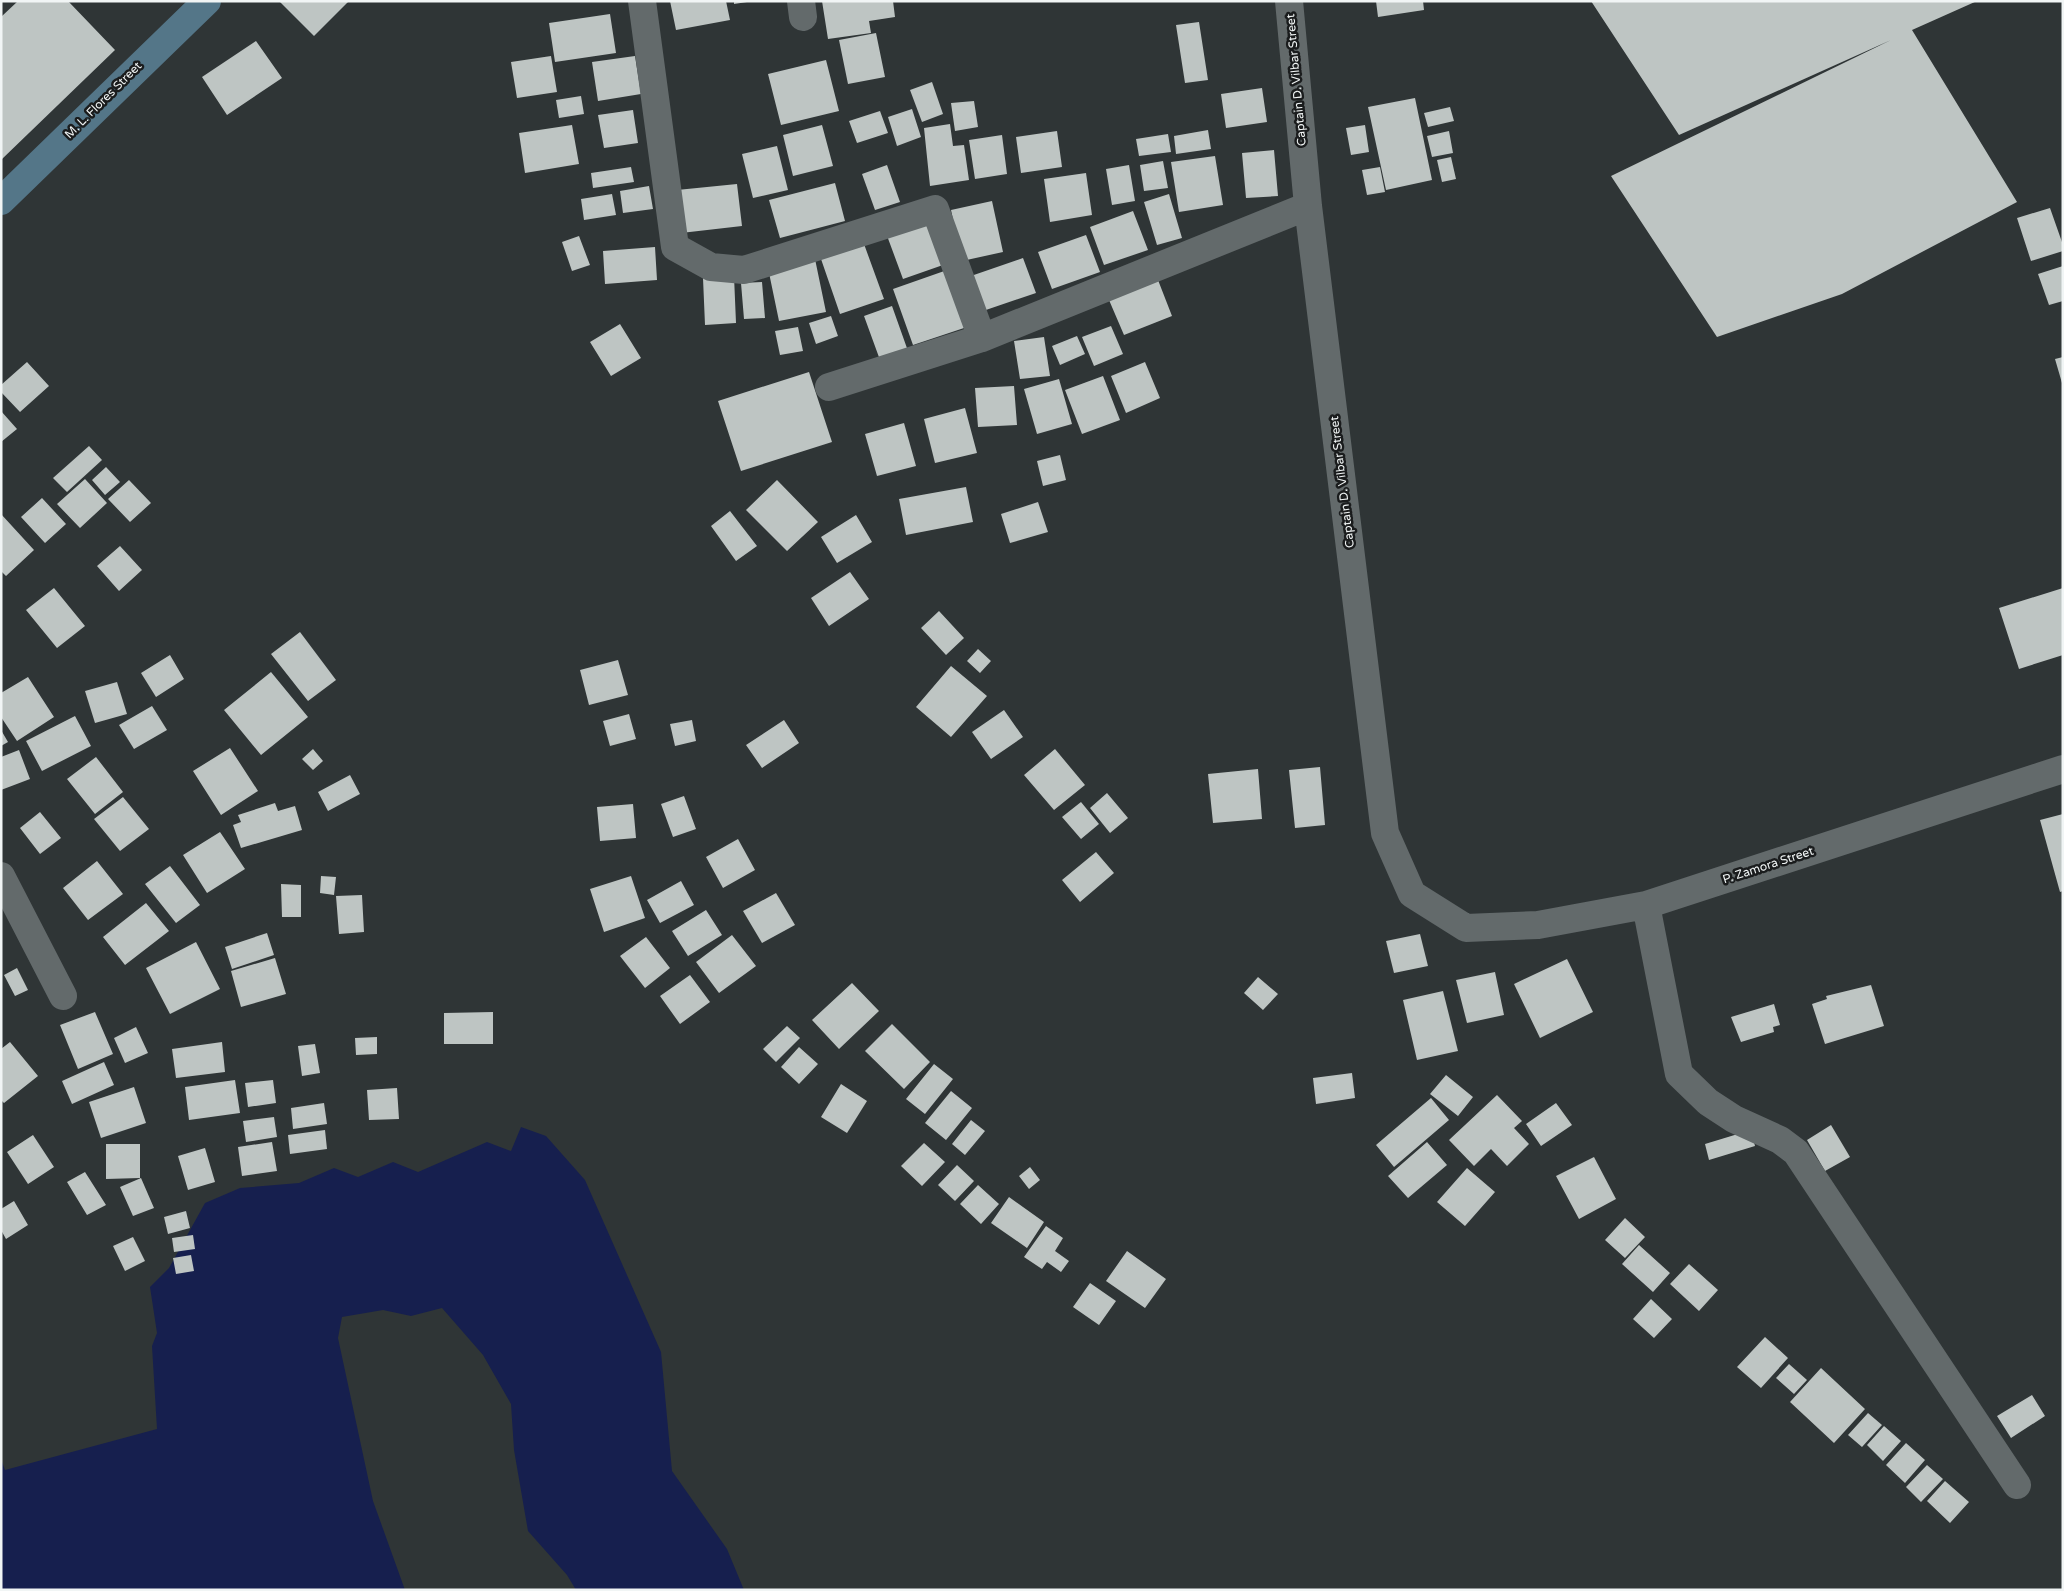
<svg xmlns="http://www.w3.org/2000/svg" width="2064" height="1591" font-family="'Varela Round',sans-serif">
	<rect width="100%" height="100%" fill="#2f3536"/>
	<path fill="#161f4e" d="M521,1127L546,1136L585,1180L661,1352L672,1471L727,1549L744,1590H576L567,1575L528,1531L514,1450L511,1404L483,1355L442,1308L411,1316L383,1310L342,1317L338,1338L373,1501L405,1590H1V1459L5,1470L157,1429L152,1346L157,1333L150,1287L169,1268L205,1203L240,1188L299,1183L334,1168L358,1177L393,1162L418,1172L487,1142L511,1151Z"/>
	<path fill="#bec5c3" d="M18,1H68L115,50L1,160V17Z
		M279,1H349L314,36Z
		M670,1H726L730,20L676,30Z
		M734,1H747V2L734,4Z
		M822,1H893L895,17L869,21L871,33L828,39Z
		M1376,1H1423L1424,10L1378,17Z
		M1591,1H1977L1912,30L2017,202L1842,294L1717,337L1611,176L1891,40L1679,135Z
		M610,14L616,53L555,62L549,23Z
		M1199,22L1208,80L1185,83L1176,25Z
		M876,33L885,77L848,84L839,40Z
		M256,41L282,78L227,115L202,77Z
		M551,56L557,92L517,98L511,62Z
		M635,56L641,94L598,101L592,62Z
		M826,60L839,111L781,125L768,74Z
		M932,82L943,114L922,122L910,90Z
		M1262,88L1267,122L1226,128L1221,94Z
		M581,96L584,114L559,118L556,100Z
		M1415,98L1432,180L1386,190L1368,107Z
		M974,101L978,127L955,131L951,103Z
		M1450,107L1454,121L1428,127L1424,113Z
		M912,109L921,137L897,146L888,117Z
		M633,110L638,143L604,148L598,115Z
		M880,111L888,133L857,143L849,121Z
		M950,124L953,146L964,145L969,180L930,186L924,128Z
		M572,125L579,164L525,173L519,133Z
		M822,125L833,166L793,176L783,135Z
		M1365,125L1369,152L1351,155L1346,128Z
		M1208,130L1211,149L1176,154L1174,136Z
		M1057,131L1062,167L1021,173L1016,137Z
		M1449,131L1453,153L1432,157L1427,136Z
		M1168,134L1171,152L1139,156L1136,139Z
		M1002,135L1007,174L975,179L969,140Z
		M777,146L788,190L753,198L742,154Z
		M1274,150L1278,196L1246,198L1242,153Z
		M1215,156L1223,205L1179,212L1171,162Z
		M1451,157L1456,179L1442,182L1437,160Z
		M1163,161L1168,188L1144,191L1140,165Z
		M887,165L900,202L875,210L862,174Z
		M1129,165L1135,201L1112,205L1106,169Z
		M631,167L634,182L593,188L591,173Z
		M1380,167L1385,192L1367,195L1362,170Z
		M1086,173L1092,215L1050,222L1044,179Z
		M835,183L845,221L780,238L769,200Z
		M737,184L742,226L681,233L677,190Z
		M649,186L653,209L623,213L620,191Z
		M612,194L616,215L584,220L581,199Z
		M1169,194L1182,238L1157,245L1144,202Z
		M992,201L1003,252L962,261L951,210Z
		M2050,208L2063,245V251L2031,261L2017,218Z
		M1133,211L1148,250L1104,265L1090,227Z
		M928,219L943,265L903,279L886,233Z
		M1086,235L1100,272L1052,289L1038,252Z
		M579,236L590,265L572,271L562,242Z
		M864,244L884,299L840,314L821,259Z
		M655,247L657,280L605,284L603,251Z
		M1023,258L1036,293L980,312L968,277Z
		M815,259L826,312L779,321L768,268Z
		M2063,266V301L2049,305L2038,274Z
		M950,269L970,326L913,345L893,289Z
		M734,276L736,323L705,325L703,278Z
		M1158,280L1172,316L1124,335L1109,300Z
		M762,282L765,318L744,319L741,283Z
		M892,306L908,351L880,360L864,316Z
		M831,316L838,336L816,344L809,323Z
		M620,324L641,358L611,376L590,342Z
		M1111,326L1123,354L1094,366L1082,337Z
		M798,327L803,351L780,355L775,331Z
		M1077,336L1085,354L1060,365L1052,346Z
		M1044,337L1050,376L1020,379L1014,341Z
		M2063,357V383H2062L2055,359Z
		M27,362L49,386L20,412L1,392V385Z
		M1145,362L1160,398L1126,413L1111,376Z
		M809,372L832,442L741,471L718,401Z
		M1103,376L1120,420L1082,434L1065,390Z
		M1059,379L1072,424L1037,434L1024,389Z
		M1014,386L1017,425L978,427L975,388Z
		M965,408L977,453L935,463L924,419Z
		M1,411L17,429L1,442Z
		M904,423L916,466L877,476L865,434Z
		M89,446L102,460L67,492L53,478Z
		M1060,455L1066,480L1043,486L1037,461Z
		M106,467L120,482L105,495L92,480Z
		M85,479L107,503L80,528L57,504Z
		M129,480L151,503L130,522L108,499Z
		M777,480L818,522L787,551L746,510Z
		M966,487L973,522L906,535L899,499Z
		M42,498L66,524L45,543L21,517Z
		M1038,502L1048,532L1010,543L1001,514Z
		M730,511L757,546L736,561L711,526Z
		M1,514L34,550L6,576L1,571Z
		M856,515L872,542L837,563L821,537Z
		M120,546L142,570L119,591L97,566Z
		M850,572L869,599L829,626L811,598Z
		M54,588L85,626L57,648L26,610Z
		M2063,588V655L2019,669L1999,608Z
		M939,611L964,638L946,655L921,628Z
		M300,632L336,680L308,701L271,654Z
		M978,649L991,661L980,673L967,661Z
		M170,655L184,679L156,697L141,673Z
		M618,660L628,695L589,705L580,670Z
		M951,666L987,696L951,737L916,707Z
		M271,672L308,717L261,755L224,710Z
		M28,677L54,717L17,741L1,717V693Z
		M117,682L127,714L95,723L85,691Z
		M152,706L167,730L134,749L119,725Z
		M1004,710L1023,737L991,759L972,732Z
		M629,714L636,739L610,746L603,721Z
		M75,716L91,746L42,771L26,741Z
		M692,720L696,741L675,746L670,724Z
		M784,720L799,743L762,768L746,745Z
		M1,730L8,742L1,746Z
		M230,748L258,791L221,815L193,771Z
		M313,749L323,761L313,770L302,759Z
		M1055,749L1085,785L1054,810L1024,775Z
		M19,750L30,779L1,790V757Z
		M96,757L123,792L95,814L67,779Z
		M1320,767L1325,825L1295,828L1289,770Z
		M1258,769L1262,819L1213,823L1208,774Z
		M350,775L360,794L328,811L318,792Z
		M1107,793L1128,818L1110,833L1090,808Z
		M684,796L696,829L673,837L661,804Z
		M123,797L149,829L120,851L94,819Z
		M1081,802L1099,824L1081,839L1062,817Z
		M275,803L278,811L295,806L302,830L241,848L233,825L241,822L238,815Z
		M633,804L636,838L600,841L597,807Z
		M40,812L61,838L40,854L20,828Z
		M2063,814V891L2060,892L2040,820Z
		M220,832L245,869L207,893L183,855Z
		M738,839L755,870L723,888L706,857Z
		M1096,852L1114,873L1080,902L1062,880Z
		M97,861L123,894L88,920L63,888Z
		M170,866L200,905L176,923L145,884Z
		M321,876L336,877L334,895L320,893Z
		M631,876L645,918L604,932L590,889Z
		M681,881L694,905L660,923L647,900Z
		M281,884L301,885V917H282Z
		M776,893L795,925L762,943L743,911Z
		M362,895L364,932L339,934L336,896Z
		M146,903L169,931L125,965L103,937Z
		M706,910L722,935L688,956L672,931Z
		M267,933L274,955L232,969L225,947Z
		M1420,934L1428,966L1394,973L1386,941Z
		M732,935L756,966L719,993L696,962Z
		M646,937L670,968L645,988L620,956Z
		M196,942L220,989L170,1014L146,968Z
		M275,958L286,994L241,1007L231,971Z
		M1567,959L1593,1012L1540,1038L1514,984Z
		M17,968L28,990L15,996L4,975Z
		M1495,972L1504,1015L1467,1023L1456,980Z
		M690,975L710,1002L680,1024L660,996Z
		M1258,977L1278,994L1263,1010L1244,993Z
		M852,983L879,1011L839,1049L812,1020Z
		M1871,985L1884,1026L1825,1044L1812,1004L1827,999L1826,996Z
		M1443,991L1458,1051L1417,1060L1403,1000Z
		M1774,1004L1780,1025L1773,1027L1774,1032L1741,1042L1731,1017Z
		M95,1012L113,1054L78,1069L60,1025Z
		M493,1012V1044H444V1013Z
		M892,1024L930,1062L904,1089L865,1051Z
		M787,1026L800,1038L776,1062L763,1049Z
		M136,1027L148,1053L125,1063L114,1038Z
		M377,1037V1054L356,1055L355,1038Z
		M10,1042L38,1076L4,1103L1,1100V1049Z
		M222,1042L225,1072L176,1078L172,1049Z
		M315,1044L320,1073L302,1076L298,1046Z
		M799,1047L818,1064L799,1084L781,1067Z
		M104,1062L114,1085L72,1104L62,1081Z
		M934,1064L953,1079L925,1114L906,1099Z
		M1352,1073L1355,1098L1316,1104L1313,1078Z
		M1446,1075L1473,1097L1458,1116L1430,1094Z
		M235,1080L240,1113L189,1120L185,1087Z
		M273,1080L276,1103L248,1107L245,1083Z
		M841,1084L867,1101L847,1133L821,1117Z
		M134,1087L146,1123L101,1138L89,1102Z
		M397,1088L399,1119L369,1120L367,1090Z
		M951,1091L972,1108L946,1140L925,1123Z
		M1497,1095L1522,1121L1514,1128L1529,1144L1507,1166L1491,1149L1474,1166L1449,1140Z
		M1431,1098L1449,1120L1394,1167L1376,1145Z
		M324,1103L327,1124L293,1129L291,1108Z
		M1556,1103L1572,1125L1541,1146L1526,1124Z
		M274,1117L277,1137L246,1142L243,1121Z
		M971,1120L985,1131L965,1155L952,1144Z
		M1831,1125L1850,1157L1825,1171L1807,1140Z
		M325,1130L327,1149L290,1154L288,1135Z
		M1751,1130L1755,1146L1709,1160L1705,1144Z
		M33,1135L54,1167L28,1184L7,1152Z
		M272,1142L277,1171L242,1176L238,1147Z
		M1427,1142L1447,1165L1408,1198L1388,1176Z
		M924,1143L945,1162L922,1186L901,1166Z
		M106,1144H140V1178L106,1179Z
		M205,1148L215,1182L188,1190L178,1156Z
		M1594,1157L1616,1199L1579,1219L1556,1176Z
		M957,1165L974,1181L955,1201L938,1185Z
		M1030,1167L1040,1180L1029,1189L1019,1176Z
		M1467,1168L1495,1192L1465,1226L1437,1202Z
		M85,1172L106,1205L87,1215L67,1182Z
		M141,1178L154,1208L133,1216L120,1187Z
		M978,1185L999,1204L981,1224L960,1204Z
		M1009,1197L1044,1222L1027,1248L991,1223Z
		M14,1201L28,1225L6,1239L1,1230V1209Z
		M186,1211L190,1228L168,1234L164,1217Z
		M1625,1218L1645,1237L1625,1258L1605,1240Z
		M1046,1226L1063,1238L1055,1251L1069,1261L1061,1272L1047,1262L1042,1269L1024,1257Z
		M193,1235L195,1249L174,1252L172,1238Z
		M133,1237L145,1261L125,1271L113,1246Z
		M1639,1245L1670,1273L1653,1292L1622,1264Z
		M1127,1251L1166,1279L1145,1308L1106,1281Z
		M191,1255L194,1271L176,1274L173,1258Z
		M1689,1264L1718,1290L1699,1311L1670,1284Z
		M1090,1283L1116,1301L1099,1325L1073,1307Z
		M1651,1299L1672,1319L1654,1338L1633,1319Z
		M1765,1337L1788,1358L1761,1388L1737,1367Z
		M1789,1364L1807,1380L1794,1394L1776,1378Z
		M1821,1368L1865,1409L1834,1443L1790,1402Z
		M2032,1395L2045,1416L2011,1438L1997,1416Z
		M1868,1413L1882,1425L1862,1447L1848,1435Z
		M1884,1426L1901,1441L1883,1461L1867,1445Z
		M1906,1443L1925,1460L1905,1483L1886,1465Z
		M1927,1465L1943,1479L1921,1502L1906,1487Z
		M1945,1481L1969,1502L1950,1523L1927,1501Z"/>
	<g fill="none" stroke-linecap="round" stroke-linejoin="round">
		<path stroke="#636a6b" stroke-width="28" d="M642,1L675,247L711,267L744,270L935,209L982,338
			M801,1L803,17
			M1289,1L1308,206L1385,833L1412,894L1466,928L1538,925L1646,905L2063,769
			M829,387L982,338L1308,206
			M1,876L63,996
			M1646,905L1679,1074L1708,1102L1734,1119L1780,1140L1796,1152L2017,1485"/>
		<path stroke="#547688" stroke-width="28" d="M1,201L207,1"/>
	</g>
	<g text-anchor="middle" dominant-baseline="central" stroke-width="5" stroke-linejoin="round" paint-order="stroke">
		<g font-size="12" fill="#f1f5f5" stroke="#1a1c1d">
			<text transform="translate(1296 80) rotate(-95)">Captain D. Vilbar Street</text>
			<text transform="translate(103 100) rotate(-45)">M. L. Flores Street</text>
			<text transform="translate(1342 482) rotate(-97)">Captain D. Vilbar Street</text>
			<text transform="translate(1768 865) rotate(-18)">P. Zamora Street</text>
		</g>
	</g>
	<rect width="2064" height="1591" fill="none" stroke="#f1f5f5" stroke-width="5"/>
</svg>
